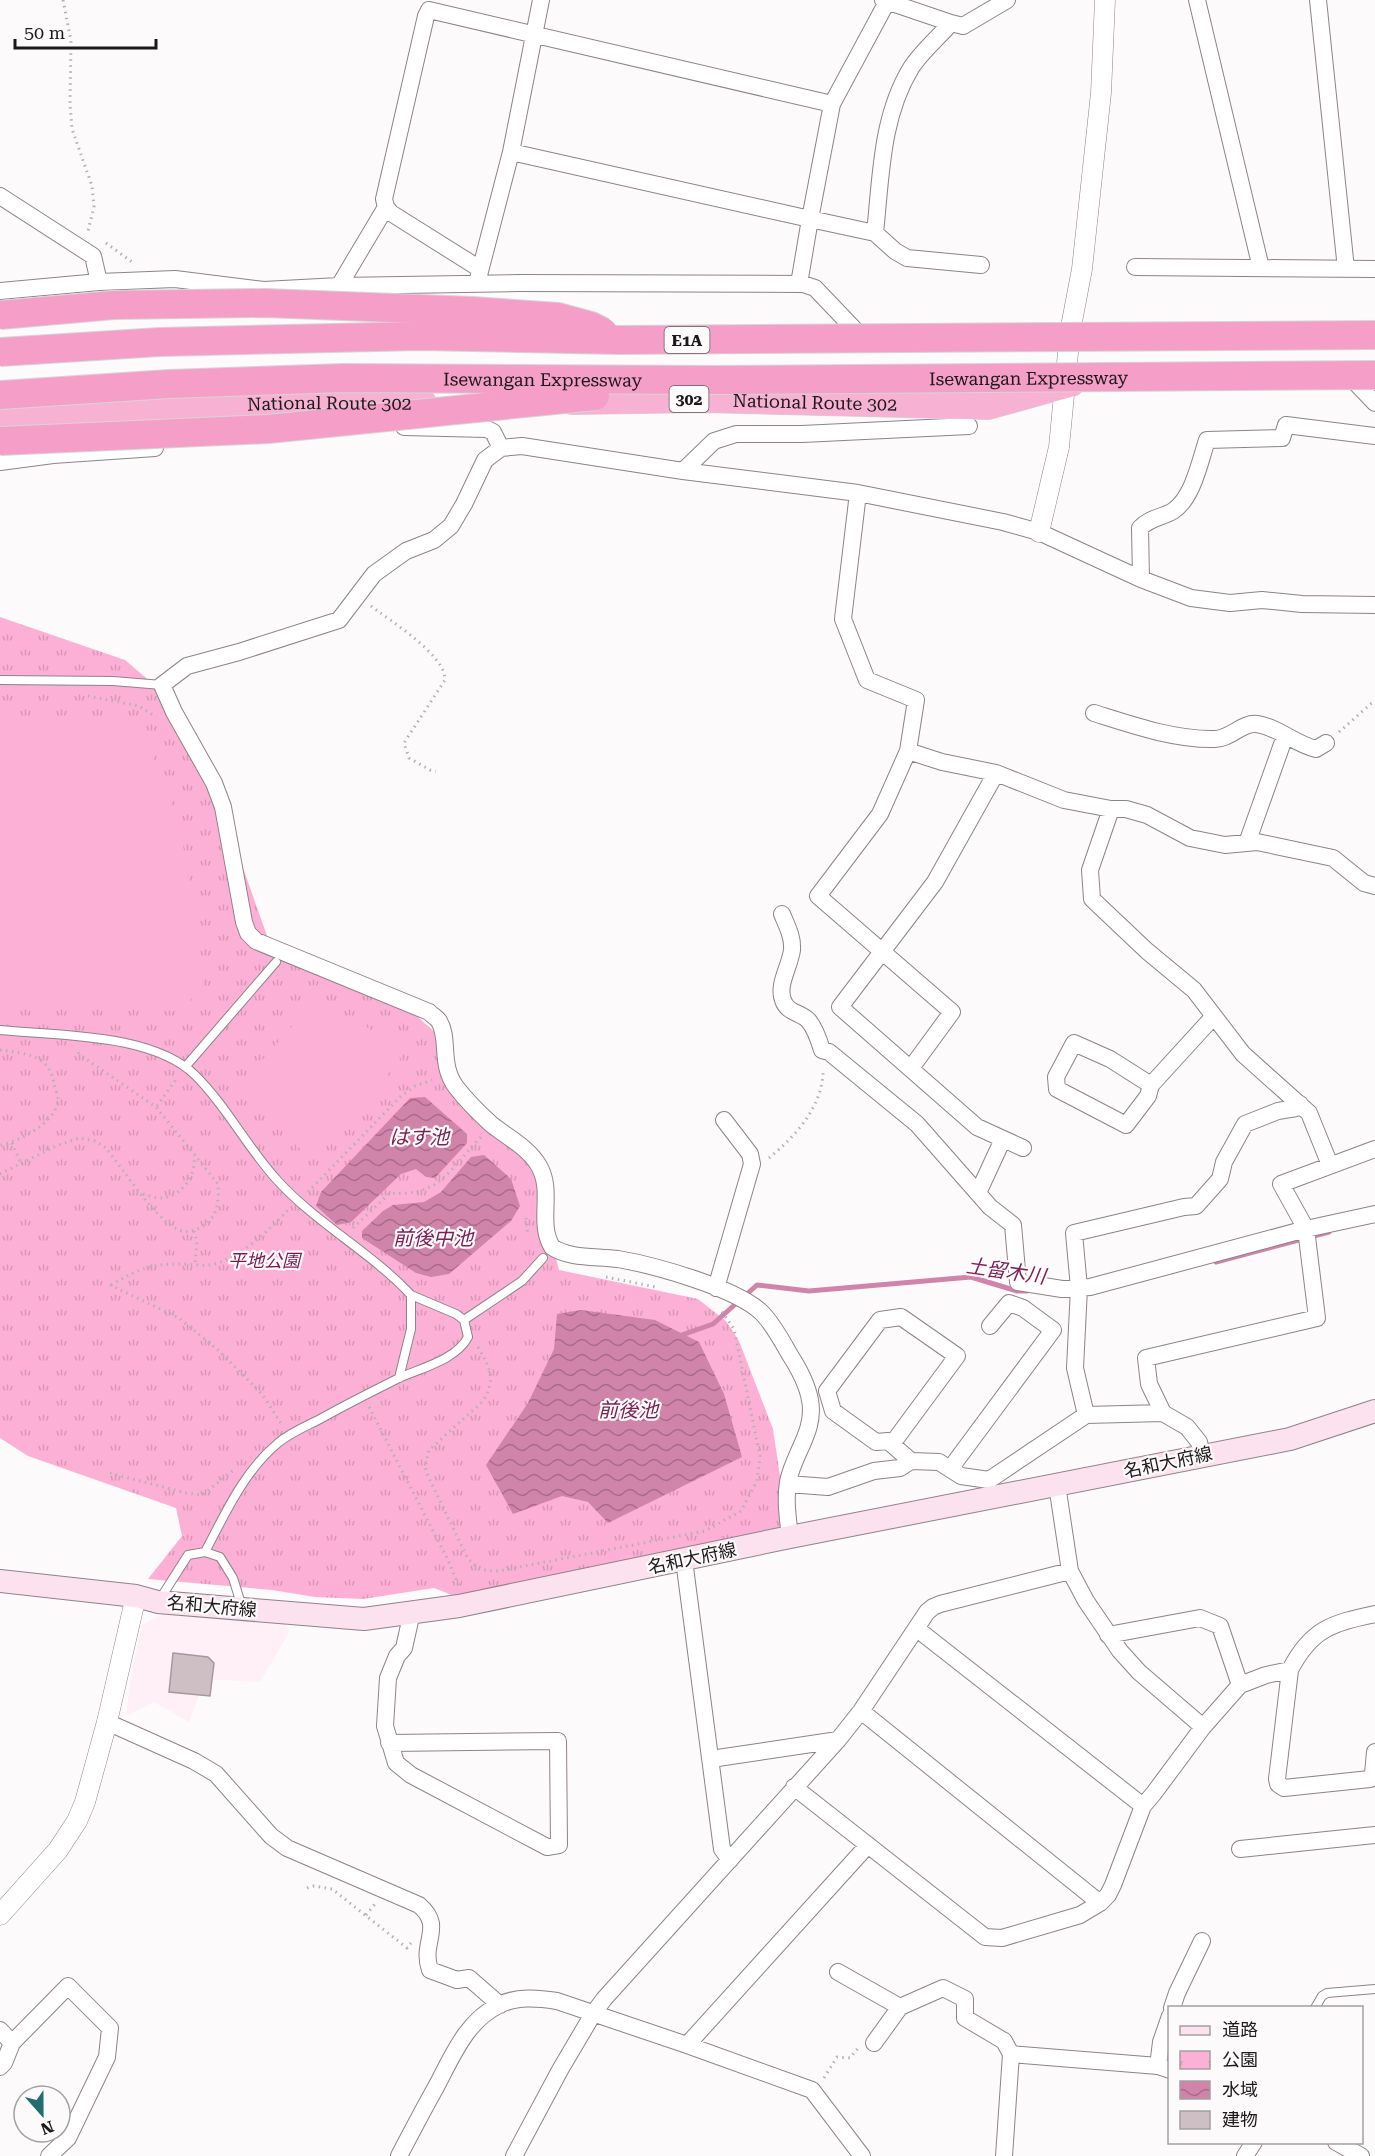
<svg xmlns="http://www.w3.org/2000/svg" width="1375" height="2156" font-family="'Roboto Serif','Noto Sans JP',serif">
	<defs>
		<pattern id="park-tufts" width="24" height="20" patternUnits="userSpaceOnUse" patternTransform="scale(1.5)"><rect width="24" height="20" fill="#fdb0d5"/><path d="M3 7l-1-3M5 7V3M7 7l1-3M15 17l-1-3M17 17v-4M19 17l1-3" fill="none" stroke="#d897b6"/></pattern>
		<pattern id="water-waves" width="16" height="10" patternUnits="userSpaceOnUse" patternTransform="scale(1.5)"><rect width="16" height="10" fill="#d184aa"/><path d="M0 5q4-4 8 0t8 0" fill="none" stroke="#a96b8a"/></pattern>
	</defs>
	<rect width="100%" height="100%" fill="#fdfafb"/>
	<path fill="#fef0f6" d="M165,1613L285,1624L290,1631L260,1682L205,1679L189,1722L154,1702L126,1716L131,1676L142,1625Z"/>
	<path fill="url(#park-tufts)" d="M0,617L125,660L164,693L208,769L271,947L401,1002L437,1034L462,1086L530,1159L559,1270L698,1299L726,1321L739,1341L773,1429L788,1530L457,1597L434,1588L363,1599L315,1597L272,1590L148,1579L182,1536L176,1508L28,1456L0,1438Z"/>
	<path fill="#fdb0d5" d="M14,722L140,724L179,821L200,947L203,985L181,1011L0,1004V727Z
		M315,1001L399,1044L400,1061L311,1159L237,1088Z"/>
	<path fill="url(#water-waves)" d="M425,1097L467,1134V1143L435,1178L426,1177L416,1169L401,1174L351,1222L337,1225L316,1206L321,1192L410,1098Z
		M484,1155L511,1179L520,1206L511,1221L449,1274L431,1277L416,1273L362,1238V1231L383,1211L393,1205L424,1202L441,1192L471,1157Z
		M581,1310L655,1320L699,1342L724,1394L742,1457L608,1523L588,1502L562,1496L513,1514L486,1465L528,1403L554,1349L557,1314Z"/>
	<g fill="none" stroke-linecap="round" stroke-linejoin="round">
		<path stroke="#d184aa" stroke-width="5" d="M1216,1262L1329,1232
			M679,1336L713,1324L757,1285L809,1291L971,1277L1017,1291H1027"/>
	</g>
	<path fill="#cebfc5" stroke="#a6989e" stroke-width="1.5" d="M173,1653L208,1657L214,1663L210,1696L169,1692Z"/>
	<g fill="none" stroke-linecap="round" stroke-linejoin="round">
		<defs>
			<path id="service" d="M0,680L113,681L162,685
				M0,1030C58,1036 153,1033 196,1076C227,1107 247,1147 277,1180C317,1224 371,1252 411,1295
				M186,1066L276,962
				M399,1378L411,1329V1295L456,1314L464,1320
				M205,1552C225,1514 244,1471 278,1443C291,1432 307,1426 322,1418C347,1404 373,1391 399,1378C421,1368 456,1360 468,1337L464,1320L522,1281L543,1258
				M160,1599L188,1555L205,1552L220,1557L233,1578L242,1607
				M1315,2008L1322,1996L1327,1993L1375,1989"/>
			<path id="minor" d="M541,0L511,152L810,219L832,104L888,0
				M1197,0L1261,268
				M1318,0L1346,269
				M951,23L963,26L1007,0
				M0,196L93,256L99,282
				M875,233C881,177 881,117 911,68C921,52 938,38 951,23L883,0
				M1135,267L1375,269
				M480,269L391,213L386,207L384,199L426,16L429,10L832,104
				M478,279L511,152
				M799,284L810,219L875,233L895,251L907,258L981,265
				M339,286L386,207
				M0,291L99,282L175,279L264,290L339,286L519,283L803,284L815,288L856,331
				M1354,381L1375,403
				M404,427L487,429L493,432L501,448L522,446L683,471L858,493L1003,522L1039,532L1141,579L1191,598L1230,603L1262,600L1302,604L1375,605
				M501,448L485,460L464,504L451,526L434,540L406,551L374,574L339,620L239,652L187,666L162,685L174,712L214,783L223,807L244,922L248,933L256,941L429,1012C432,1015 437,1018 439,1021C450,1039 439,1064 456,1087C466,1100 479,1113 491,1124C507,1137 529,1148 539,1166C554,1192 537,1222 552,1247C570,1259 596,1256 618,1259C653,1265 737,1288 762,1313C773,1324 782,1341 790,1355C799,1369 807,1383 810,1400C816,1431 793,1454 788,1482C785,1501 788,1519 790,1537
				M0,462L53,455L155,448
				M683,471L714,441L736,434H802L969,426
				M858,493L843,619L867,680L916,700L908,751L880,814L818,896L952,1012L911,1068
				M1141,579L1140,528C1151,517 1161,518 1173,511C1193,498 1200,461 1207,440L1282,438L1286,425L1375,436
				M1094,713C1132,725 1175,740 1215,739C1230,739 1243,722 1257,724C1278,727 1295,744 1316,749L1326,743
				M908,751L942,762L996,773L1064,800L1111,809H1126L1147,815L1190,838L1225,845L1257,842L1333,858L1364,883L1375,886
				M996,773L935,882L840,1007L977,1127L1023,1148
				M1111,809L1090,870L1092,899L1147,951L1194,990L1243,1054L1309,1113L1330,1165
				M1247,843L1285,736
				M782,914C787,926 793,937 792,950C790,966 777,985 783,1000C787,1013 800,1012 808,1020C815,1028 819,1040 822,1050L829,1052L917,1124L990,1207L1013,1225L1018,1282L1062,1289L1090,1287L1306,1229L1375,1214
				M1151,1085L1110,1059L1074,1043L1056,1077L1057,1089L1126,1125L1148,1096L1151,1085L1214,1016
				M978,1193L1003,1139
				M716,1288L752,1164L750,1154L724,1120
				M1086,1415L1075,1368L1079,1288L1074,1233L1184,1207L1196,1206L1220,1179L1224,1162L1245,1124L1278,1111L1296,1108L1300,1104
				M892,1444L957,1356L901,1317L880,1320L827,1391L833,1411L876,1442L888,1441L911,1461L939,1462L961,1476L989,1480L1086,1415L1163,1413
				M1202,1455L1199,1442L1187,1427L1163,1413L1149,1384L1146,1358L1317,1318L1306,1229L1281,1184L1375,1149
				M950,1469L1053,1330L1023,1308L1009,1303L990,1326
				M788,1484L828,1487L874,1471L900,1468L911,1461
				M1057,1485L1070,1571L1086,1601L1120,1651L1139,1672L1203,1727
				M684,1560L722,1849L730,1860
				M917,1629L1143,1806
				M1108,1635L1200,1618L1220,1626L1240,1685
				M1290,1670L1277,1779L1278,1784L1284,1788L1370,1779L1373,1774L1375,1752
				M861,1711L1100,1903
				M107,1722L194,1761L216,1774L271,1836L287,1848L419,1905C445,1927 420,1942 430,1970L457,1980L469,1978L500,2005
				M389,1743L558,1741L559,1845L547,1847L411,1775L396,1763L385,1726L388,1678L397,1656L404,1648L412,1612
				M711,1759L838,1740
				M794,1787L985,1937L1002,1938L1080,1915L1100,1903L1108,1895L1113,1885L1143,1806L1154,1793L1203,1727L1240,1685L1266,1675L1290,1670C1311,1629 1332,1623 1375,1614
				M1240,1849L1375,1835
				M838,1972L900,2007
				M1172,2008L1177,1993L1202,1941
				M0,2030L12,2043
				M874,2043L900,2007L943,1988L965,1999V2018L1004,2041L1011,2054L1004,2156
				M687,2045L812,2090L862,2156
				M1011,2054L1158,2066L1170,2070
				M1158,2066L1161,2042L1170,2016
				M0,2067L4,2063L12,2043L68,1986L110,2028L107,2057L68,2138L49,2156
				M1336,2142L1361,2156
				M399,2156C411,2133 423,2110 436,2087C452,2057 466,2021 499,2005C517,1996 538,1998 557,2001L687,2045L868,1845
				M514,2156L560,2070L593,2014L604,1999L838,1740L861,1711L927,1612L933,1607L940,1604L1070,1571
				M1245,2156L1254,2142"/>
			<path id="tertiary" d="M1039,532L1059,447L1070,332L1082,269L1101,93L1105,0
				M0,1915L58,1850L77,1821L85,1802L107,1722L136,1596"/>
			<path id="secondary" d="M0,1581L136,1596L158,1602L364,1619L459,1606L790,1537L1290,1439L1375,1411"/>
			<g id="trunk">
				<path id="s1" d="M572,401L704,399L988,406L1071,383"/>
				<path id="s2" d="M0,419L115,408L297,402L423,403"/>
			</g>
		</defs>
		<use href="#service" stroke="#8f8287" stroke-width="10"/>
		<use href="#minor" stroke="#8f8287" stroke-width="18"/>
		<use href="#tertiary" stroke="#8f8287" stroke-width="21"/>
		<use href="#secondary" stroke="#8f8287" stroke-width="24"/>
		<use href="#trunk" stroke="#d6d5d6" stroke-width="28"/>
		<path stroke="#b4b1b2" stroke-width="3" stroke-dasharray="1.5 4.5" stroke-linecap="butt" d="M63,0L71,41L70,104L72,129L92,186L94,207L88,231L90,232
			M106,243L132,262
			M371,606C389,620 446,655 445,680L404,743L409,758L430,770L436,771
			M88,696L139,706L156,717
			M1339,732L1375,700
			M0,1050C15,1052 32,1053 44,1063C50,1068 53,1077 54,1084C55,1089 59,1097 58,1102C54,1123 19,1142 0,1145
			M157,1106L177,1078
			M12,1143L21,1164
			M769,1158C795,1137 824,1105 823,1069
			M0,1174L56,1146L79,1138L95,1141L106,1148C124,1170 153,1217 177,1229C186,1234 195,1231 203,1226C218,1217 219,1200 218,1184L156,1107L80,1055L76,1050
			M308,1192L401,1096L415,1086L432,1080
			M143,1194C149,1196 156,1198 162,1198C182,1196 196,1176 194,1157
			M526,1218L528,1235
			M353,1228L390,1193C441,1197 449,1169 481,1137
			M194,1231L197,1242L195,1264
			M606,1277L656,1287
			M110,1285L179,1318L218,1350L262,1394L282,1425
			M111,1285C139,1269 149,1264 181,1264C190,1264 200,1266 209,1265C238,1261 269,1230 288,1210
			M478,1347C490,1368 497,1380 482,1402L429,1450L425,1467L428,1476L467,1557C476,1569 484,1571 499,1571L705,1531L741,1511L757,1481L760,1456L734,1329L721,1310
			M369,1407L448,1560L459,1586
			M110,1473L186,1493L202,1495L235,1469
			M307,1888L314,1886L332,1889L407,1948L411,1943
			M366,1915L375,1904
			M824,2078L837,2057L850,2058L858,2048"/>
		<use href="#service" stroke="#fff" stroke-width="8"/>
		<use href="#minor" stroke="#fff" stroke-width="16"/>
		<use href="#tertiary" stroke="#fff" stroke-width="20"/>
		<use href="#secondary" stroke="#fce2ee" stroke-width="22"/>
		<use href="#trunk" stroke="#f7b2d3" stroke-width="27"/>
		<defs>
			<g id="motorway-bridge">
				<path d="M0,315L114,305L265,303L472,311L558,317L591,326L603,332"/>
				<path d="M0,352L160,342L421,336L618,340L1375,335"/>
				<path id="s3" d="M0,395L169,384L344,378L716,380L1375,375"/>
				<path d="M0,441L268,429L595,396"/>
			</g>
		</defs>
		<use href="#motorway-bridge" stroke="#d6d5d6" stroke-width="30" stroke-linecap="butt"/>
		<use href="#motorway-bridge" stroke="#f59fc8" stroke-width="28"/>
	</g>
	<g text-anchor="middle" dominant-baseline="central" stroke-width="4.5" stroke-linejoin="round" paint-order="stroke">
		<g fill="#fdfafb" stroke="#605c5e" stroke-width="1.5">
			<rect x="664.5" y="327" width="45" height="26" rx="4.5"/>
			<rect x="669.5" y="386" width="39" height="26" rx="4.5"/>
		</g>
		<g font-size="16" font-weight="bold" fill="#1d181a">
			<text x="687" y="340">E1A</text>
			<text x="689" y="399">302</text>
		</g>
		<g font-size="18" fill="#1d181a" stroke="#fdfafb">
			<text stroke="none"><textPath href="#s3" startOffset="1029">Isewangan Expressway</textPath></text>
			<text stroke="none"><textPath href="#s3" startOffset="543">Isewangan Expressway</textPath></text>
			<text stroke="none"><textPath href="#s1" startOffset="243">National Route 302</textPath></text>
			<text stroke="none"><textPath href="#s2" startOffset="330">National Route 302</textPath></text>
			<text transform="translate(1168 1462) rotate(-12)">名和大府線</text>
			<text transform="translate(692 1558) rotate(-12)">名和大府線</text>
			<text transform="translate(212 1606) rotate(5)">名和大府線</text>
		</g>
		<g font-size="18" font-style="italic" fill="#761b50" stroke="#fdfafb">
			<text x="264" y="1260">平地公園</text>
		</g>
		<g font-size="20" font-style="italic" fill="#7c2155" stroke="#fdfafb">
			<text x="419" y="1137">はす池</text>
			<text x="433" y="1238">前後中池</text>
			<text transform="translate(1006 1271) rotate(8)">土留木川</text>
			<text x="628" y="1410">前後池</text>
		</g>
	</g>
	<rect x="1168" y="2006" width="195" height="138" fill="#fdfafb" stroke="#a3a0a1" stroke-width="1.5"/>
	<rect x="1180" y="2026" width="30" height="9" fill="#fce2ee" stroke="#a3a0a1" stroke-width="1.5"/>
	<text x="1222" y="2036" font-size="18" fill="#1d181a">道路</text>
	<rect x="1180" y="2051" width="30" height="18" fill="url(#park-tufts)" stroke="#a3a0a1" stroke-width="1.5"/>
	<text x="1222" y="2066" font-size="18" fill="#1d181a">公園</text>
	<rect x="1180" y="2081" width="30" height="18" fill="url(#water-waves)" stroke="#a3a0a1" stroke-width="1.5"/>
	<text x="1222" y="2096" font-size="18" fill="#1d181a">水域</text>
	<rect x="1180" y="2111" width="30" height="18" fill="#cebfc5" stroke="#a3a0a1" stroke-width="1.5"/>
	<text x="1222" y="2126" font-size="18" fill="#1d181a">建物</text>
	<g transform="translate(42 2114) rotate(159)"><circle r="28" fill="#fdfafb" stroke="#a3a0a1" stroke-width="1.5"/>
	<path d="M0-4.5L10 22L0 15L-10 22Z" fill="#216d70"/>
	<text y="-9" font-size="16" font-weight="bold" text-anchor="middle" fill="#1d181a">N</text>
	</g>
	<path d="M15 39v9h141v-9" fill="none" stroke="#1d181a" stroke-width="3"/>
	<text x="24" y="39" font-size="18" fill="#1d181a" stroke="#fdfafb" stroke-width="4.5" paint-order="stroke">50 m</text>
</svg>
